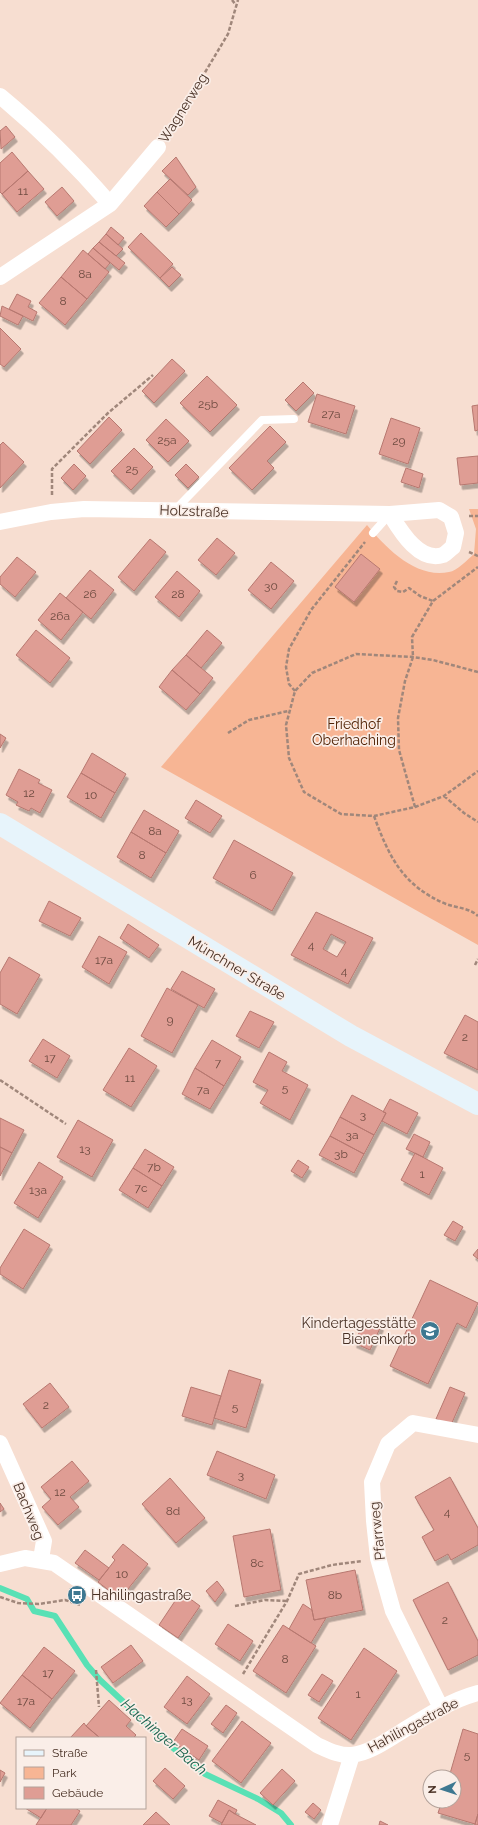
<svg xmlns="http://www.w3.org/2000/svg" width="478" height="1825" font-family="Raleway,sans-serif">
	<defs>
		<filter id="shadow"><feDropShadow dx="2.5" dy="4.5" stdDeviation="0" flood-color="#0004"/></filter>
	</defs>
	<rect width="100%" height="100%" fill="#f7ded1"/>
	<path fill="#f7b594" d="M469,509H478V945L161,767L367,525C386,548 416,579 449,572C457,571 468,559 474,554L476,529Z"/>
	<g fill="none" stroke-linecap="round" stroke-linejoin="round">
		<path stroke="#59e1b5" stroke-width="6" d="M0,1588L27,1599L34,1611L55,1616L87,1665L100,1680L173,1748L205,1774L258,1799L281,1813L291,1825"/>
	</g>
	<path fill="#df9d94" stroke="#b77870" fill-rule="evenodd" filter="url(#shadow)" d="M6,126L15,137L1,149L0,131Z
		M12,152L28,171L2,194L0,192V163Z
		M176,157L196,187L188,195L162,171Z
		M28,171L44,189L17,212L2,194Z
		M170,179L192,200L179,214L157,192Z
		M62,187L74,201L57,216L45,202Z
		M157,192L179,214L166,227L144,206Z
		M111,227L124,238L118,245L106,234Z
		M141,233L173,264L160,278L128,247Z
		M106,234L123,249L116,256L99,242Z
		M99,242L125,263L119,270L93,248Z
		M93,248L110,263L105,269L88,254Z
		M83,250L109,272L87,299L61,277Z
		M172,267L181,275L169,287L160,278Z
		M61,277L87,299L65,325L39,303Z
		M17,294L31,301L28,307L37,312L33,321L9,309Z
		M2,306L23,316L18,325L0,316Z
		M0,328L21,349L4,367L0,364Z
		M172,359L185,371L154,403L142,391Z
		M207,376L237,405L210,432L180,403Z
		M303,382L314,393L296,411L285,400Z
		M317,394L355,406L346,434L308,422Z
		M478,405V430L475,431L472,406Z
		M109,417L122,430L90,464L77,451Z
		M391,418L420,428L408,464L379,454Z
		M166,419L189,441L168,462L146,440Z
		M270,426L286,442L267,461L274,468L252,490L229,468Z
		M3,442L24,462L0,488V445Z
		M134,448L153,467L131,490L111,471Z
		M478,456V483L460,485L457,458Z
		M74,464L86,476L73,490L61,478Z
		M186,464L199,477L188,488L175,475Z
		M406,468L423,474L419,488L401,482Z
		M217,538L235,553L216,575L198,560Z
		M150,539L166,552L134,591L118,577Z
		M361,554L380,569L354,602L335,587Z
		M17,557L36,572L15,597L0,584V577Z
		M271,562L294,581L271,609L248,590Z
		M90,570L114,590L91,619L66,598Z
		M177,571L200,591L179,617L155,597Z
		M60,593L83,612L61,640L38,620Z
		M36,630L70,658L50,683L16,655Z
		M207,630L222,643L201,668L186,655Z
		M186,655L213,678L200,694L172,670Z
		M172,670L200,694L186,710L159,687Z
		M0,734L6,738L0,748Z
		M92,753L126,774L115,793L81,773Z
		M19,769L40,780L38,783L52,790L40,813L31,808L29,811L16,805L18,802L6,795Z
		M81,773L115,793L101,818L67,797Z
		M196,800L222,816L210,833L185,818Z
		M144,810L179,831L166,853L131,832Z
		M131,832L166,853L151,878L117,857Z
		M234,840L293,873L272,911L213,878Z
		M49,901L81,918L70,936L39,921Z
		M316,912L373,938L348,984L291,955ZM331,934L346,942L337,957L323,949Z
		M128,924L159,945L149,958L120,938Z
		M99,936L127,952L109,984L82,967Z
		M9,957L40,975L17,1014L0,1004V973Z
		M182,971L215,989L204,1008L171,989Z
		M167,988L198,1005L172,1053L141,1036Z
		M250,1011L274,1022L259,1048L236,1036Z
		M465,1015L478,1022V1070L444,1053Z
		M43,1039L70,1056L57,1078L29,1061Z
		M212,1040L241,1057L224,1086L195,1068Z
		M129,1048L157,1066L131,1107L103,1090Z
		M269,1052L287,1062L282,1071L308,1085L290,1120L260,1103L268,1090L253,1082Z
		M195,1068L224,1086L210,1109L182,1094Z
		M352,1095L386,1113L374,1135L340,1117Z
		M390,1099L418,1113L407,1134L382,1121L386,1113L383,1112Z
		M340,1117L374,1135L364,1154L330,1136Z
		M0,1118L24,1130L12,1153L0,1147Z
		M78,1120L113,1140L92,1177L57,1157Z
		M414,1134L430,1142L423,1157L406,1149Z
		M330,1136L364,1154L354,1173L319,1155Z
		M0,1147L12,1153L0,1176Z
		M145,1149L174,1167L162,1186L133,1168Z
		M415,1153L443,1168L429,1195L401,1180Z
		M298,1160L309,1167L302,1178L291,1171Z
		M39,1162L63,1177L38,1218L14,1203Z
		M133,1168L162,1186L148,1208L119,1190Z
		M453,1221L463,1227L455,1241L444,1235Z
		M24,1229L50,1245L23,1289L0,1274V1268Z
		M478,1249V1259L473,1255Z
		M430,1280L478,1303L466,1328L457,1323L428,1384L390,1366Z
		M366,1319L381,1326L370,1350L354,1343Z
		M229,1370L261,1380L246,1428L214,1418Z
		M50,1383L69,1407L42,1428L23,1404Z
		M191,1387L221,1396L212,1425L182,1416Z
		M450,1387L465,1393L451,1425L436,1419Z
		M217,1451L275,1475L266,1499L207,1475Z
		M72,1461L89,1481L70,1497L79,1507L58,1525L42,1507L51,1499L41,1487Z
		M450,1477L478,1528V1545L451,1560L448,1554L435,1561L422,1537L434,1530L415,1497Z
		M170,1478L205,1518L176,1543L142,1504Z
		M0,1503L4,1509L0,1512Z
		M270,1529L281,1590L244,1597L233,1536Z
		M123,1544L148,1564L120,1599L98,1582L115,1560L112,1557Z
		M85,1550L109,1568L99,1580L75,1563Z
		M355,1570L363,1610L314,1620L306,1580Z
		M217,1581L224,1590L215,1602L206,1591Z
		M448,1582L478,1641V1655L448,1670L413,1600Z
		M181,1592L200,1606L178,1638L159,1625Z
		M303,1604L312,1610L314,1620L326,1618L311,1643L289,1629Z
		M228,1624L253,1641L240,1661L215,1644Z
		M283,1625L316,1646L286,1693L253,1671Z
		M131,1645L143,1661L113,1683L101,1667Z
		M44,1647L75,1671L52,1699L22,1675Z
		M364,1648L397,1671L351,1740L318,1718Z
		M322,1674L333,1681L319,1702L308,1695Z
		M22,1675L52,1699L30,1728L0,1703Z
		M187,1676L210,1694L187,1724L164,1707Z
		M109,1700L131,1720L126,1726L136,1735L133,1738H100L86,1726Z
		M226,1705L237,1713L223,1733L211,1724Z
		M242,1721L271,1743L241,1783L212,1761Z
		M84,1723L86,1726L100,1738H70Z
		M182,1729L208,1746L199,1760L173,1742Z
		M463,1729L478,1734V1814L475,1824L438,1813L442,1801H454V1777H449Z
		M165,1768L185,1786L173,1799L153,1781Z
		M282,1769L295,1781L273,1805L260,1793Z
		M0,1770L5,1773L0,1782Z
		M218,1800L237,1810L235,1814L229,1810L222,1823L209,1816Z
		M313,1803L321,1810L314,1819L305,1812Z
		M25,1808H47L41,1818Z
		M47,1808H75L80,1811L71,1825H36Z
		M229,1810L235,1814L256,1825H221Z
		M156,1812L170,1825H143Z
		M478,1814V1825H475V1824Z
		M380,1821L388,1825H379Z"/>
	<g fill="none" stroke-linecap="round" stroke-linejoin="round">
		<path stroke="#a0877b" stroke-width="2.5" stroke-dasharray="4 2" stroke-linecap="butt" d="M232,0L236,5
			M168,134L228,34L238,0
			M52,495V469L108,413L153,375
			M469,516H478
			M469,552L478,556
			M397,581L394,587L397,591L403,592L409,588L420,596L433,601
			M478,672L433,660L413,657L356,654L312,673L295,691L286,725L289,758L304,792L341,814L374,816L415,807L444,796L478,771
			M295,691L289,684L286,667L289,649L311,610L365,542
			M228,733L249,720L288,711
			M444,796L464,813L478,822
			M415,807L399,750L398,718L405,681L413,657L412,637L433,601L478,567
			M374,816C389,857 403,886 446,904C457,908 470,908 478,916
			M475,965L478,959
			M0,1080L66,1124
			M0,1597L18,1603L39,1604L65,1600L81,1605
			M235,1606L265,1600L287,1601
			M96,1670L99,1707
			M243,1674L287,1601L299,1574L332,1565L362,1561"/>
		<path stroke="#fff" stroke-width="8" d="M174,511L262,420L294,419
			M373,533L390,514"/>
		<path stroke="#fff" stroke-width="16" d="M0,96C40,129 76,165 110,204
			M0,277L110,204L158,147
			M0,522L51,512L84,509L390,514L439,510L451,517L456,533L453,547C450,549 447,553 443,555C419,563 400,530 390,514
			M0,1443L44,1541L41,1559
			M0,1564L25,1558L54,1563L317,1745C328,1750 339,1756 352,1755C368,1753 383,1743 396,1735C422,1719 448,1701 478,1693
			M441,1708L393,1611L378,1558L374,1521L372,1482L388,1444L413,1423L478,1435
			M330,1825L352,1755"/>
		<path stroke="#e7f4fb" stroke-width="22" d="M0,824L351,1036L478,1104"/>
	</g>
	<defs>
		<symbol id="school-disc" viewBox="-11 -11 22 22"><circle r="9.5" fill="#3e7891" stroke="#faeee8"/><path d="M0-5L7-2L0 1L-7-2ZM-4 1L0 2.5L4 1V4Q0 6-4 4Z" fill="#fff"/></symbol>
		<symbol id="bus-disc" viewBox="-11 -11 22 22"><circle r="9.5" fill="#3e7891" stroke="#faeee8"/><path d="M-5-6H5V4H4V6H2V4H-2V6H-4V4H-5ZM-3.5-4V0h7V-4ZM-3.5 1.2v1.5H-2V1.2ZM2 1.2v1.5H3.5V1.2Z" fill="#fff"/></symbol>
	</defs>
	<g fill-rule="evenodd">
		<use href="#school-disc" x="419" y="1320" width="22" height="22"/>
		<use href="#bus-disc" x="66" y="1584" width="22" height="22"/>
	</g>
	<g text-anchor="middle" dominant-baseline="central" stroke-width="3.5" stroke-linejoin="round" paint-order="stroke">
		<g font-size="12" fill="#6e4b40">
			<text x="23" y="191">11</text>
			<text x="85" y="274">8a</text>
			<text x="63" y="301">8</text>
			<text x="208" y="404">25b</text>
			<text x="331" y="414">27a</text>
			<text x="167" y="440">25a</text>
			<text x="399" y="441">29</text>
			<text x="132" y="469">25</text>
			<text x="271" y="586">30</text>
			<text x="90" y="594">26</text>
			<text x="178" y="594">28</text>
			<text x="60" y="616">26a</text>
			<text x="29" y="793">12</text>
			<text x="91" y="795">10</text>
			<text x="155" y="831">8a</text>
			<text x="142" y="855">8</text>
			<text x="253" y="875">6</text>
			<text x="311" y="945">4</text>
			<text x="104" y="960">17a</text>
			<text x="344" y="971">4</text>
			<text x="170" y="1020">9</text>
			<text x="465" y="1037">2</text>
			<text x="50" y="1058">17</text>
			<text x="218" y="1063">7</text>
			<text x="130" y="1078">11</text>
			<text x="285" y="1088">5</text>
			<text x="203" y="1090">7a</text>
			<text x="363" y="1115">3</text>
			<text x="352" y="1135">3a</text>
			<text x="85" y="1149">13</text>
			<text x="341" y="1154">3b</text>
			<text x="154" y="1167">7b</text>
			<text x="422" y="1174">1</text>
			<text x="141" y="1188">7c</text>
			<text x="38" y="1190">13a</text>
			<text x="46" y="1405">2</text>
			<text x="235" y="1407">5</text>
			<text x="241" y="1475">3</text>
			<text x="60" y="1492">12</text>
			<text x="173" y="1511">8d</text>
			<text x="447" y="1512">4</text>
			<text x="257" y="1563">8c</text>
			<text x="122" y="1574">10</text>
			<text x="335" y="1595">8b</text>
			<text x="445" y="1620">2</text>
			<text x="285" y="1659">8</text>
			<text x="48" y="1673">17</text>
			<text x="358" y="1694">1</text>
			<text x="187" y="1700">13</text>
			<text x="26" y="1701">17a</text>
			<text x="467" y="1755">5</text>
		</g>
		<g font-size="14" fill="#483024" stroke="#faeee8">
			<text transform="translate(183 108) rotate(-58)">Wagnerweg</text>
			<text transform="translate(194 511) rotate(2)">Holzstraße</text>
			<text transform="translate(237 968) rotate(31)">Münchner Straße</text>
			<text transform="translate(29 1511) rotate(68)">Bachweg</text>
			<text transform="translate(377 1531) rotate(-96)">Pfarrweg</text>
			<text transform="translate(413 1725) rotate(-28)">Hahilingastraße</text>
		</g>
		<g font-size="14" fill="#4f2003" stroke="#faeee8">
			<text x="354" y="724">Friedhof<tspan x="354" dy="16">Oberhaching</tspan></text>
		</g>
		<g font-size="14" fill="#483024" stroke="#faeee8" text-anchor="end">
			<text x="416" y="1323">Kindertagesstätte<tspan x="416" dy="16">Bienenkorb</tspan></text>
			<text x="91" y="1595" text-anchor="start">Hahilingastraße</text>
		</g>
		<g font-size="15" font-style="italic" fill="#1d654f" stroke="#faeee8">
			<text transform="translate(164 1737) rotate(41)">Hachinger Bach</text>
		</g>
	</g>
	<rect x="16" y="1737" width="130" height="72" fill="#faeee8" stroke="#b3a29a"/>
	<rect x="24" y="1750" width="20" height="6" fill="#e7f4fb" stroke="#b3a29a"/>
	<text x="52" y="1757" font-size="12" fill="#483024">Straße</text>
	<rect x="24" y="1767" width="20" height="12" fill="#f7b594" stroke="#b3a29a"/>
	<text x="52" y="1777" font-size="12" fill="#483024">Park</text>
	<rect x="24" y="1787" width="20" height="12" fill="#df9d94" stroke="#b3a29a"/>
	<text x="52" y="1797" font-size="12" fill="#483024">Gebäude</text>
	<g transform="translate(442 1789) rotate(267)"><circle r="19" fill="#faeee8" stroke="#b3a29a"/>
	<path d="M0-3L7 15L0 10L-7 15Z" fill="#3e7891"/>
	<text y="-6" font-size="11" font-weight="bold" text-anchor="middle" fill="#483024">N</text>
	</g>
</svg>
